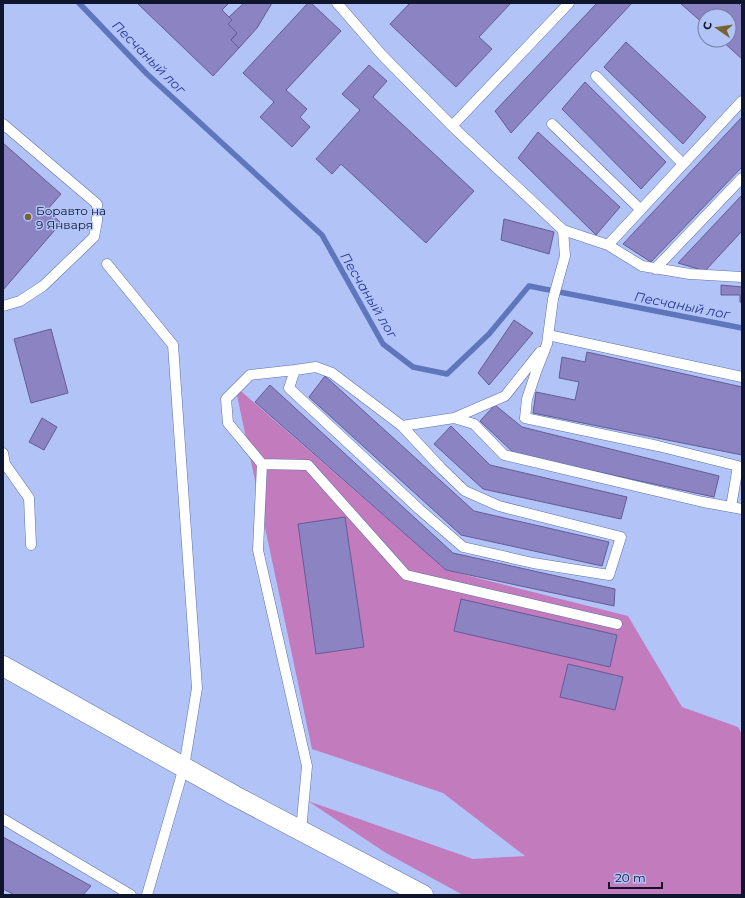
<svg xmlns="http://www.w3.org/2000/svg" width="745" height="898" font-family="Montserrat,sans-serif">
	<rect width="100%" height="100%" fill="#b2c4f7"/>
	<path fill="#c27bbd" d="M235,386L446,570L628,616L682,707L738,727L742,734V895H463L386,853L308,801L473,859L525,856L443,793L312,749Z"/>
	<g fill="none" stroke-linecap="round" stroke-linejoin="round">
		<path stroke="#6076bc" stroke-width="5.5" d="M79,3L147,74L322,235L383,344L413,367L447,374L489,334L529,286L742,328"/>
	</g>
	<path fill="#8b83c2" stroke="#645b97" d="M137,3H227L228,4L222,10L232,20L228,24L237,33L231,40L239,48L213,76Z
		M244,3H272L257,28L239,48L231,40L237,33L228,24L232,20L229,17Z
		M308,3H311L341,31L286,90L307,109L300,117L310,127L292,147L260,117L274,102L243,73Z
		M410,3H511L479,37L492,49L456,87L390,24Z
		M597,3H632L511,133L495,111Z
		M680,3H738L742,7V59L721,40H729V16H705V25Z
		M626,42L706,117L683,144L604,67Z
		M369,65L387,81L373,97L474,191L426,243L341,164L332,174L316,159L360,110L342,94Z
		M585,82L666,162L641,189L562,109Z
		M742,117V167L651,262L623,244Z
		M538,132L620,207L596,235L518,158Z
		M3,143L61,194L47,210L61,223L3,290Z
		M742,195V231L705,271L678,263Z
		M504,219L554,232L549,254L501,240Z
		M721,285L742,287V303L740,302V295H721Z
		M514,320L533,333L489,385L478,373Z
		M51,329L68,393L31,403L14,339Z
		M587,352L742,387V455L533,413L536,392L575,400L579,382L559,378L562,357L585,362Z
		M325,376L474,511L609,542L602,566L461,535L309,397Z
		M270,385L453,553L615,589L614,606L446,570L255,402Z
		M495,405L522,427L719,476L714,497L515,454L480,421Z
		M42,418L57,427L44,450L29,442Z
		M451,426L490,465L627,497L621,519L483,489L434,444Z
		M345,517L364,647L316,654L298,524Z
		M461,599L617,635L610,667L454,631Z
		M568,664L623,677L615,710L560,697Z
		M3,837L91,886L83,895H14L13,894L3,889Z"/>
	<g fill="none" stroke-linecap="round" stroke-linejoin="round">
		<defs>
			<path id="service" d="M337,3L382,55L452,126L563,230L608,245L642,266L690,274L742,277
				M596,76L683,164
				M3,124L97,204V221L94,237L43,286L20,301L3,306
				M552,124L641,210
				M452,126L569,3
				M563,230L565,256L553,299L547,344L536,372L527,399L525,418L658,446L738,466L731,507
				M608,245L742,101
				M107,264L173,345L197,688L184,767L147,895
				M655,269L742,178
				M548,335L742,377
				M540,352L505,396L454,418L474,424L504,455L703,502L742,509
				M402,426L332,373L316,367L295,370L289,388L419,509L463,547L533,563L609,575L621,537L499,506L465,491L441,468L402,426L454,418
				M3,453L5,464L29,498L31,545
				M262,464L228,423L226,399L250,375L295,370
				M3,819L131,895
				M301,831L307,766L258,550L262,464L308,465L406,575L617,624"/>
			<path id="minor" d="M3,666L235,796L423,895"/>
		</defs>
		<use href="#service" stroke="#5c6faa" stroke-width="11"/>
		<use href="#minor" stroke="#5c6faa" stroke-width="21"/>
		<use href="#service" stroke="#fff" stroke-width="10"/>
		<use href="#minor" stroke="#fff" stroke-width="20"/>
	</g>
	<circle fill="#756331" stroke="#b2c4f7" stroke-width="1.5" cx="28" cy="217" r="4"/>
	<g text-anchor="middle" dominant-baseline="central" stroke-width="3" stroke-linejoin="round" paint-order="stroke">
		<g font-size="12" fill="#0e152c" stroke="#b2c4f7" text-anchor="start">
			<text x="36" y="210">Боравто на<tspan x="36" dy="14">9 Января</tspan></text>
		</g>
		<g font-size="13" font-style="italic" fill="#233498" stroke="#b2c4f7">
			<text transform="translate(149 57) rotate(45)">Песчаный лог</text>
			<text transform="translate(369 295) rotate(59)">Песчаный лог</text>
			<text transform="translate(682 305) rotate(11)">Песчаный лог</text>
		</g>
	</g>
	<rect width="745" height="898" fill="none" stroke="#0e152c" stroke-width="8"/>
	<g transform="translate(717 28) rotate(283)"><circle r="19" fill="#b2c4f7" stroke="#707ea6"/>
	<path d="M0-3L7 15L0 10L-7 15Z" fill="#756331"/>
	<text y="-6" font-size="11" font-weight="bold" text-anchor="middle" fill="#0e152c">С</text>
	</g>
	<path d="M609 882v6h53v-6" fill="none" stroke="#0e152c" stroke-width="2"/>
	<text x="615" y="882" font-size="12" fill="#0e152c" stroke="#b2c4f7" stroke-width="3" paint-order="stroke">20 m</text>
</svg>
